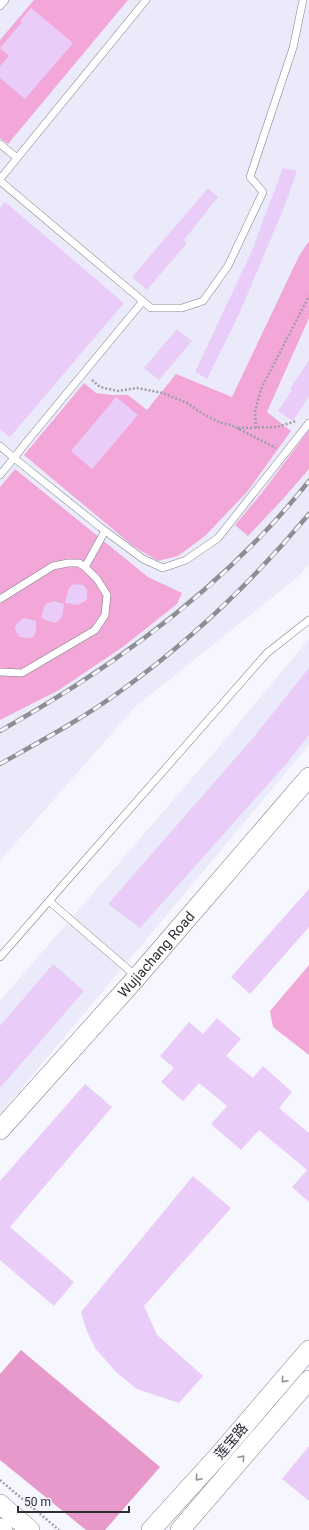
<svg xmlns="http://www.w3.org/2000/svg" width="309" height="1530" font-family="Roboto,'Noto Sans SC',sans-serif">
	<rect width="100%" height="100%" fill="#f6f6fe"/>
	<path fill="#eaeafa" d="M0,0H309V564L298,577L135,707L0,861Z
		M309,639V745L0,1114V1001L219,747Z"/>
	<path fill="#f2a7d8" d="M34,0H128L8,144L0,138V40Z
		M309,241V318L267,412L291,431L247,492L205,536L178,556L158,561L133,546L24,455L84,383L96,393L113,395H128L147,410L176,374L232,397L299,256Z
		M309,430V469L282,500L248,536L235,525L261,494Z
		M15,469L148,577L182,593L177,604L124,646L59,690L0,720V487Z
		M309,965V1055L273,1027L270,1011Z"/>
	<path fill="#e799cc" d="M21,1350L160,1467L105,1530H86L0,1460V1374Z"/>
	<path fill="#e9ccf8" d="M31,8L73,43L25,99L0,78V66L9,56L0,48L22,22L20,21Z
		M283,168L297,171L285,205L240,312L207,379L195,372L251,253Z
		M208,188L218,197L184,240L187,243L147,290L132,277Z
		M5,202L124,303L10,437L0,429V208Z
		M177,329L192,341L159,380L144,368Z
		M309,360V396L293,421L278,411L292,390L290,389Z
		M116,397L138,415L92,469L71,451Z
		M76,584L83,585L87,590V600L78,605L65,603L68,590L72,585Z
		M54,601L64,604L62,617L57,622L54,623L41,618L45,605L48,603Z
		M24,618L36,621V631L33,637L30,638L20,637L16,632L15,628L18,622Z
		M309,668V735L287,763L140,928L108,904L253,738Z
		M309,889V927L250,994L231,977Z
		M53,964L84,991L0,1088V1026Z
		M217,1018L241,1039L226,1056L253,1078L263,1066L292,1092L279,1108L309,1133V1202L292,1187L307,1170L259,1130L241,1150L211,1124L227,1106L199,1083L183,1101L161,1082L174,1068L160,1056L189,1022L203,1034Z
		M85,1084L112,1107L10,1227L74,1282L54,1306L0,1260V1181Z
		M193,1176L231,1208L144,1306L157,1335L203,1376L179,1403L137,1389L116,1372L95,1348L86,1329L81,1312Z
		M309,1446V1501L282,1479Z"/>
	<g fill="none" stroke-linecap="round" stroke-linejoin="round">
		<defs>
			<path id="lane" d="M0,6L5,0
				M0,144L17,158
				M0,179L146,0
				M0,181L151,308H182L203,301L228,266L263,192L250,177L293,48L303,0
				M143,301L24,445L14,458L100,527L143,559L163,568L186,560L218,538L309,423
				M0,446L14,458L0,475
				M85,567L105,531
				M0,599L53,566L68,563H79L85,567L97,579L107,595L105,615L95,630L22,673L0,672
				M49,901L267,653L309,620
				M0,957L49,901L137,977"/>
			<g id="secondary">
				<path id="s1" d="M0,1130L137,977L309,777"/>
				<path d="M0,1504L30,1530"/>
				<path d="M0,1528L3,1530"/>
				<path d="M151,1530L219,1455L309,1350"/>
				<path d="M180,1530L309,1380"/>
			</g>
		</defs>
		<use href="#lane" stroke="#7f7f86" stroke-width="8"/>
		<use href="#secondary" stroke="#7f7f86" stroke-width="20"/>
		<path stroke="#9e9ea4" stroke-width="2.5" stroke-dasharray="2 2" stroke-linecap="butt" d="M92,380L100,387L118,391L137,388L163,393L187,403L203,414L221,423L231,425L276,448
			M238,428L277,427L296,421
			M256,428L255,411L261,389L309,296
			M0,1480L59,1530"/>
		<use href="#lane" stroke="#fff" stroke-width="7"/>
		<use href="#secondary" stroke="#fff" stroke-width="19"/>
		<defs>
			<path id="rail" d="M0,731C116,666 226,586 309,481
				M0,764C41,741 84,718 122,690C191,640 254,580 309,514"/>
		</defs>
		<use href="#rail" stroke="#8d8d92" stroke-width="4.5"/>
		<use href="#rail" stroke="#f6f6fe" stroke-width="3" stroke-dasharray="9" stroke-linecap="butt"/>
	</g>
	<defs><path id="oneway-chevron" d="M-2-3.5L2.5 0L-2 3.5" fill="none" stroke-width="1.6" stroke-linecap="round" stroke-linejoin="round"/></defs>
	<g stroke="#969698">
		<use href="#oneway-chevron" transform="translate(284 1380) rotate(131)"/>
		<use href="#oneway-chevron" transform="translate(242 1458) rotate(-49)"/>
		<use href="#oneway-chevron" transform="translate(198 1478) rotate(132)"/>
	</g>
	<g text-anchor="middle" dominant-baseline="central" stroke-width="3" stroke-linejoin="round" paint-order="stroke">
		<g font-size="14" fill="#2e2e31" stroke="#f6f6fe">
			<text stroke="none"><textPath href="#s1" startOffset="235">Wujiachang Road</textPath></text>
			<text transform="translate(231 1441) rotate(-49)">莲宝路</text>
		</g>
	</g>
	<path d="M18 1506v6h111v-6" fill="none" stroke="#2e2e31" stroke-width="2"/>
	<text x="24" y="1506" font-size="12" fill="#2e2e31" stroke="#f6f6fe" stroke-width="3" paint-order="stroke">50 m</text>
</svg>
